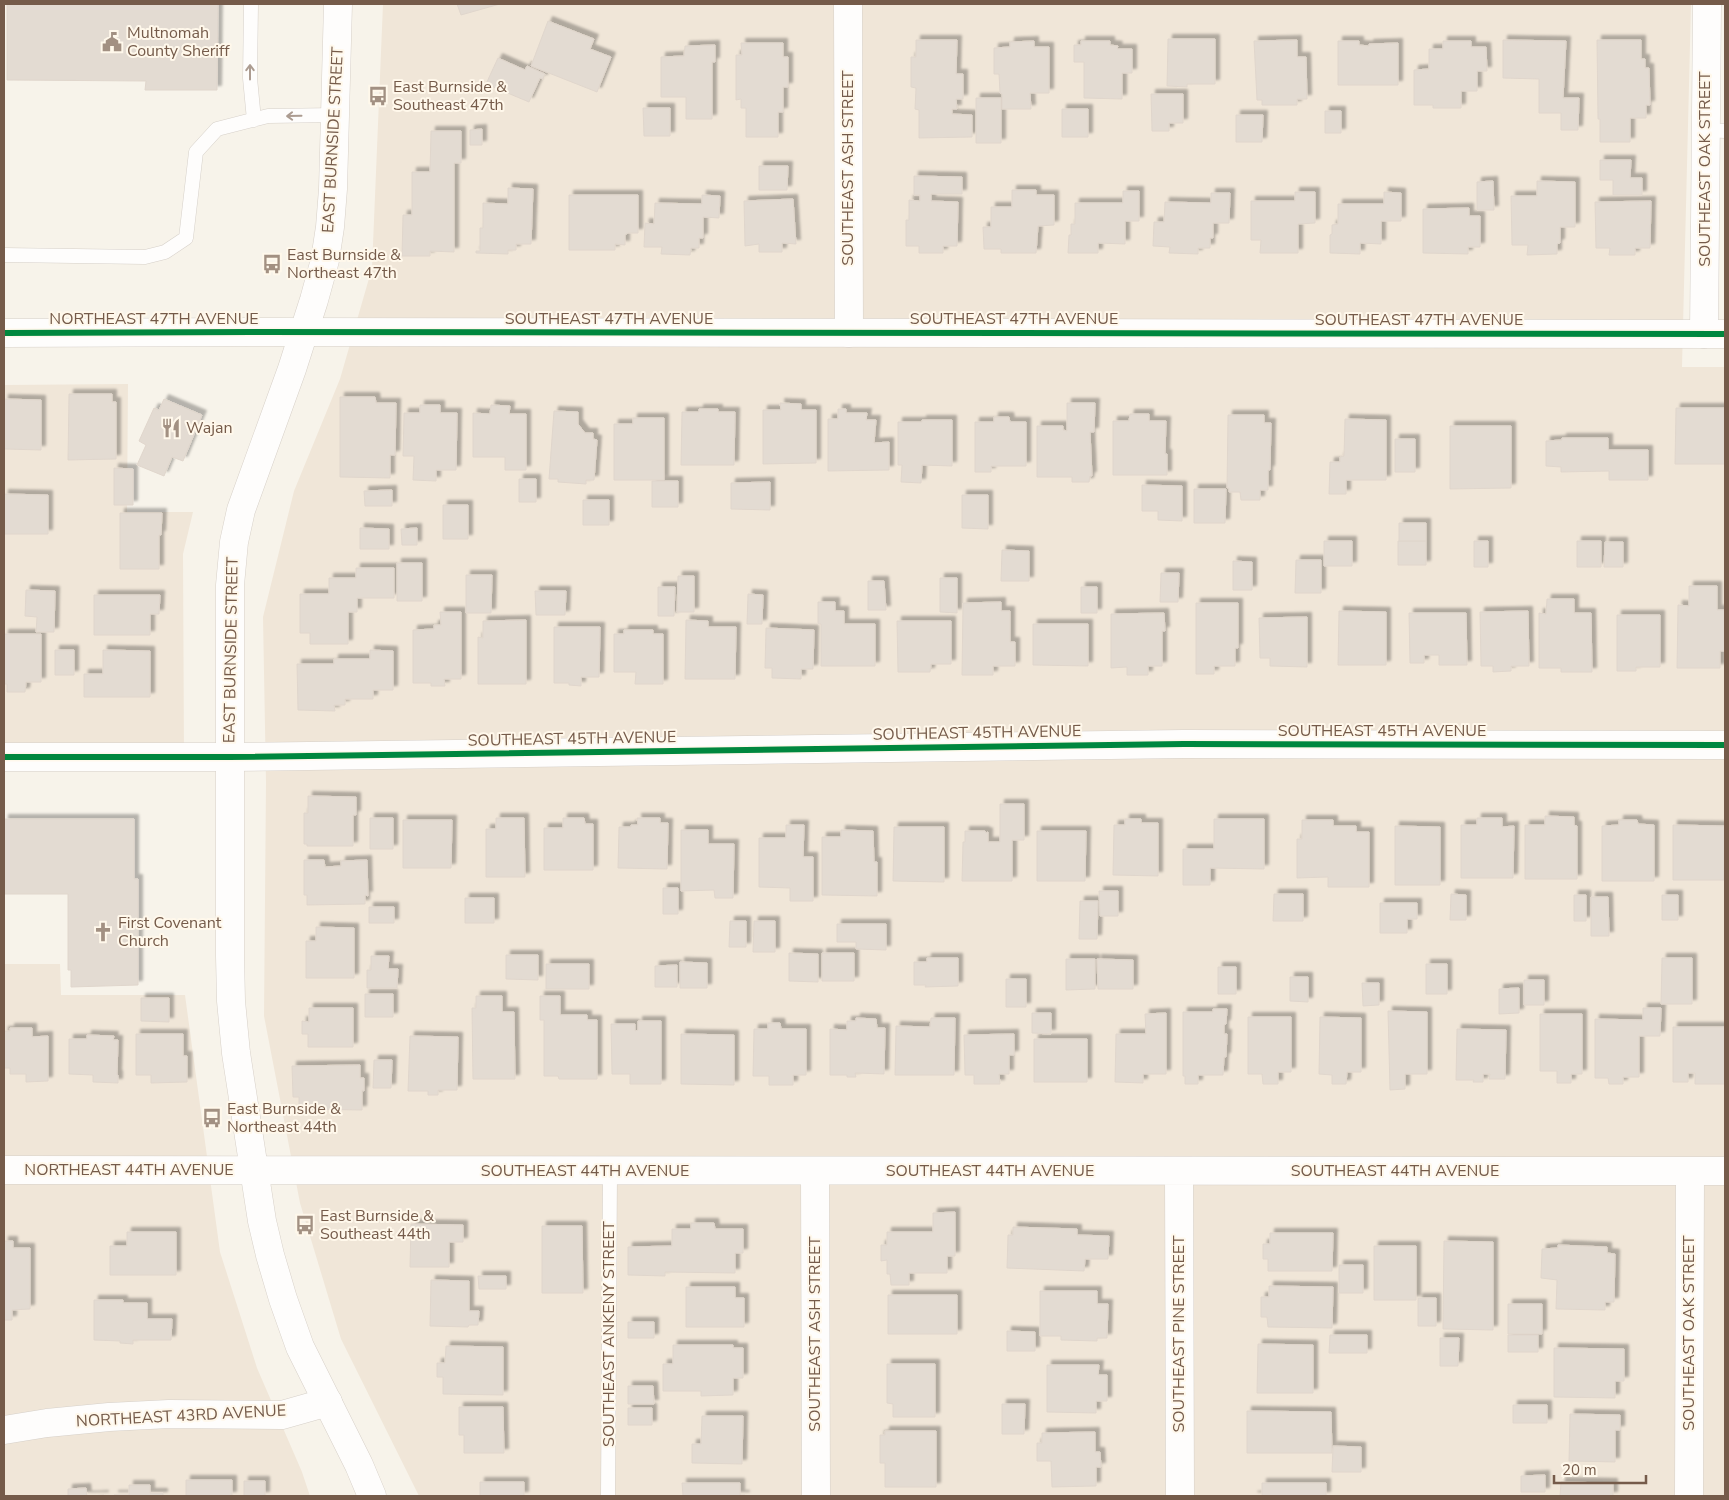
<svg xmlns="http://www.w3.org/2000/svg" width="1729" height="1500" font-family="'Nunito Sans',sans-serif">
	<defs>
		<filter id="shadow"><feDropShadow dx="4.5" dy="-4.5" stdDeviation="1" flood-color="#0004"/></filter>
	</defs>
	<rect width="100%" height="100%" fill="#f7f3ea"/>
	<path fill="#f0e6d8" d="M383,4H1691L1682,367H1725V1496H419L341,1339L300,1203L264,1016L266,782L263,617L294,491L340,379L372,268Z
		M128,384L127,512H193L183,554L184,760L4,761V385Z
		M4,964H60L61,995H185L220,1252L257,1368L302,1472L310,1496H4Z"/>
	<path fill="#e3dbd2" stroke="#e0d6cc" filter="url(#shadow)" d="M7,4H218L217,90H145L146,81L7,80Z
		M457,4H500L461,15Z
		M548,21L594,39L590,49L611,57L597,92L531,66Z
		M1168,39H1215V84H1187V87L1167,86Z
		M916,40H957L956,74H963V99H956L957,109H952V114L972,115V137L919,138V110L915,109L916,88L911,87V57H916Z
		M1297,40V57H1306L1307,99H1297V105H1262V100H1257L1254,41Z
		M1503,40L1566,41L1563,98H1579L1578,130H1561V113H1539V79L1503,78Z
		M1597,40H1641V59H1645V68H1649L1650,105H1646V118H1630V142H1600V119H1598Z
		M1034,41V47H1049V93H1030L1031,109H1002V94L1000,93L999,74H994V48L1010,47V42Z
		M1081,41H1110V45L1118,46L1117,49H1132V73H1122V99L1084,98V62H1074V45H1081Z
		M1338,41H1359V45L1369,46V44L1398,43V85H1338Z
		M1443,41H1471V47H1486L1487,71H1477V91H1461V108H1433V105H1414V70L1429,69V49H1443Z
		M741,43H783V57H788V87H783V112H778V137H746V108H741V99L736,100V55H742Z
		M715,45V62H712V119H686V97H661V57L684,56L685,46Z
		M498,58L525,70L527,66L545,74L543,79L540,78L529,102L486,84Z
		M1151,94H1183V123H1169V131H1152Z
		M976,98H1001V143H976Z
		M643,108H670V136H644Z
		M1062,109H1088V137H1062Z
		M1325,111H1341V133H1325Z
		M1236,115H1263L1262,142H1236Z
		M482,129V145H470V130Z
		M431,131H461V163H454V252L430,251V256H402L403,215H412V172H430Z
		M1600,160H1631L1630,178H1642V195H1613V180H1600Z
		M759,166H788L787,190H759Z
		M914,176L962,177V194H931V201L958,202L957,246H943V253H919V246H906V220H909V200L920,201V195H914Z
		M1493,181L1494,210H1477V182Z
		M1537,181L1575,182V227H1560V243L1557,244V254L1527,255L1528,245H1512L1511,196H1537Z
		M508,188L533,189L531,244H516V250H508V254L476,253V251H480V228H483V203L508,204Z
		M1012,190H1036V195H1054V225L1038,226L1036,253H1001V249H984L983,227H991V207H1012Z
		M1123,191H1139V221H1125V244L1098,243V253H1068L1069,235H1071V224H1075V203H1123Z
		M1295,192H1315V223L1298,224V253H1260L1261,240H1251V201H1295Z
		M1384,192L1401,193V221H1381V244L1360,243V254L1330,253V235L1332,234V225L1338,224V204H1384Z
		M1211,193H1230L1229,223H1213V238H1210V248H1198V254L1169,253L1170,247L1153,246L1154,222H1164L1165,202L1211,203Z
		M569,195H638V233H628L625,235V245L615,244V250H569Z
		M702,195L720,196L719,218L703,217V238H699V248H691L690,255L661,254L662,247H644L645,223L654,224L655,203L702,204Z
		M793,199L796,244L782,243V252H759V244L745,246L744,201Z
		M1651,201L1650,248H1635V255H1609L1610,248H1596L1595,202Z
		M1469,208V216H1480V247H1468V254L1423,253V209Z
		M69,394H112V402H116V459L68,460Z
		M340,397H375L376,403H396L395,455H390V478L340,477Z
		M4,399L41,400V450L4,449Z
		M164,399L202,415L183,461L172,457L164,476L137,465L146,445L139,441L154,408L159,410Z
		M780,403L801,404V410H816V463L763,464V410H781Z
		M1067,403H1095L1094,432H1090L1092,476H1090L1089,482H1072V477H1037V426H1063V430L1067,431Z
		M420,405H440V413H457L456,470H436V481L413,480L414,456H403L404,413H420Z
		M491,405L510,406L509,414H526V470H505V457H473V413L490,414Z
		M1676,408H1725V464H1675Z
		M699,409H718V412H735L734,465H681L682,412H699Z
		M838,409H846V413H867L866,420H876L874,443L889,442V470L828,471V419H838Z
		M554,411L578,412V424L585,433H593V439L597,440L594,480H586V484L558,482V479H549Z
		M1130,414H1149V421H1166L1165,454H1167V475H1113V421H1129Z
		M1228,415H1264V423H1271L1270,470H1268V490H1260V500H1241L1240,492H1229V488H1227Z
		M994,417H1009L1010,422H1026V466H991V472H975V422H994Z
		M633,418H664V480H614V424H633Z
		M1345,419L1386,420V480H1346V494H1329L1330,462H1340V457L1344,456Z
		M922,420H952V466L922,465L921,483L901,482L902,465H898V422H922Z
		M1450,426H1511V488L1450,489Z
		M1562,438H1608V450H1648V480H1609V471L1561,472V467L1546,466V441L1562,440Z
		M1395,439H1415V472H1395Z
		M114,468L133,469V505H114Z
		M519,479H536V502H519Z
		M652,481H678V507H652Z
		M770,482V510L731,509V483Z
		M1142,485L1182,486V521L1158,520V511H1142Z
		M1194,489H1226L1225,523H1194Z
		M392,490V506H365L364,491Z
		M4,494L48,495V534H4Z
		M962,495H988V529L962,528Z
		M583,500H609V525H583Z
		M443,505H468V539H443Z
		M120,513H162L161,535H159V569H120Z
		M1399,523H1426V541H1399Z
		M360,528L389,529V549H360Z
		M417,528V545H402L401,529Z
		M1324,541H1352V566H1324Z
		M1398,541H1426V565H1398Z
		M1474,541H1488V567H1474Z
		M1577,541H1601V567H1577Z
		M1605,542H1623V567H1604Z
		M1002,550L1029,551V581H1001Z
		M1296,560H1321V593H1295Z
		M1233,561L1252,562V590H1233Z
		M397,563H422V601H397Z
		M356,568H394V598H357V612H348V644H310V633H300V594H329V578H356Z
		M1161,573H1179L1178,602H1160Z
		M466,575H492L491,613H466Z
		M678,576H694V612H677Z
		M940,578H957V613L940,612Z
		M868,581H884L886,610H868Z
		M1689,586H1717V610H1725V651H1720V668H1677L1678,605L1689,606Z
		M658,587H675L674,616H658Z
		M1081,587H1097V613H1081Z
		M26,590L55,591L54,632H36L37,617L25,616Z
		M535,591H566L565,615H536Z
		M748,594L763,595L762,624H747Z
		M94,595H160L159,614H150V635H94Z
		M1547,599H1574V613H1591L1592,672H1561V668H1539V613L1546,614Z
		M818,602H835V611H844V624H875V666H821V624H818Z
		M1001,602V611H1010V642H1015V666H993V675H962L963,603Z
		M1196,603H1238V648H1235V666H1214V674H1196Z
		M1339,611L1386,612V665H1338Z
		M1528,611L1529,666H1511V671L1493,672V666H1481L1480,612Z
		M440,612H461V679H444L445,686H431V683H413V630L434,629V625H441Z
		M1164,613L1165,631H1162V666H1148V675H1127V667L1111,668V614Z
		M1409,613H1466L1467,665H1439V655H1424V663H1410Z
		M1617,615H1660V667H1636V671H1617Z
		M1307,617V667L1270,666V658H1260L1259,618Z
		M526,620V684H478V637L483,638V621Z
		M686,620L708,621V627H736L735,679H685Z
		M897,621H951V664H931L930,672H898Z
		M1033,624H1088V666L1033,665Z
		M554,627H600L599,677H581V686L569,685V683H554Z
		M766,628L814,630L813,669H801V679L772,678V668H765Z
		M624,630H653V634H663V684H635L636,672H614V634H624Z
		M4,634H41V682H26L25,692H7V684H4Z
		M55,650H74V675H55Z
		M103,650L150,651V697H84V674H103Z
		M370,650L393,651V690H373V699H345V705H334L335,711L298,710L297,664H334V659H370Z
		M308,796L356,797V815H353V846H307V844H304V813H308Z
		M1000,804H1024V840H1012V881H962L963,842H965V831H985L986,833L988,832V842H1000Z
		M1545,816L1574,817V825L1577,826V879H1525V825H1545Z
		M370,818H393V849H370Z
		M496,818H524L525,877H486V829H496Z
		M563,818H584L585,824H593V870H544V828H563Z
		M637,818H660V823H668L667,869L618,868L619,827H631V825H638Z
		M1477,818H1502V827L1514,826L1513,878H1461V825H1477Z
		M4,819H134V879H138V985L71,987V970H68V894H4Z
		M1125,819H1141V823H1158V876L1113,875L1114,825H1125Z
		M1214,819H1264V869L1210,868V885H1183V849H1214Z
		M403,820H452L451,868H403Z
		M1302,820H1333V826H1356V832H1369V887H1328V877L1297,878V839H1302Z
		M1619,820H1637L1638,824L1654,825V881H1602V826L1619,825Z
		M786,825H804L803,857H813V901H790V888L759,887V838H786Z
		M1673,825L1725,826L1724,880H1673Z
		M1395,826L1440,827V885H1395Z
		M894,827H944V882L893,881Z
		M681,830H708V844H734L733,898H715L714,890L681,891Z
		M841,830L873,831L874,862H877V896L822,895V837H841Z
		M1037,831H1086L1085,881H1037Z
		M304,860H324L325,867L341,866V861L367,860L368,896L365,895V904L307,905V895H304Z
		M663,888H678V914H663Z
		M1099,891H1118V916H1100Z
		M1274,894H1303V921H1273Z
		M1451,894L1466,895V920H1450Z
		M1574,895H1586V921H1574Z
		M1662,895H1678V920H1662Z
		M1591,897H1608L1609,936H1591Z
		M465,898H494V923H465Z
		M1080,901H1098L1097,939H1079Z
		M1380,903H1417V919H1407V933H1380Z
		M369,907H394V923H369Z
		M730,921H746V947H729Z
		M754,921H775V952H753Z
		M837,924H886V950L856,949V942H837Z
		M316,927L354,928V978H306V941H316Z
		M789,953L818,954V982L789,981Z
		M822,953H854V981H822Z
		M506,955H538V980L506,979Z
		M371,956H389L388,969H398L397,988H367V970H371Z
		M927,958H958V986L925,987L926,985H914V962H927Z
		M1662,958H1692V1004H1661Z
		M1066,959H1095V989L1066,990Z
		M1097,959L1133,960V989H1098Z
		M680,962L707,963V988H680Z
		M546,964H589V989H546Z
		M1426,964H1447V994H1426Z
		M677,965V987H655V966Z
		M1218,967H1236V994H1218Z
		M1290,977H1308V1002L1290,1001Z
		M1006,979H1026V1007H1006Z
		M1524,980H1544V1005H1524Z
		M1362,983H1379V1005L1363,1006Z
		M1519,988V1013L1499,1014V989Z
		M365,994H393V1017H365Z
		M476,996H502V1012H514L515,1079H473L472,1008H476Z
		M540,996H560V1015H587V1020H597V1079H559L558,1076H544V1020H540Z
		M141,998H169V1022L141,1021Z
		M309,1008H353V1047H308V1034H302V1021L309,1022Z
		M1643,1008H1661L1660,1036H1639V1077H1623V1084H1609L1608,1078H1595V1019L1643,1020Z
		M1213,1009H1227L1226,1024L1224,1025V1034H1227L1226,1057H1224L1223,1075H1198V1084H1185V1076H1183V1012H1213Z
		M1388,1011L1427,1012V1074H1405V1089L1390,1090Z
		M1032,1013H1051V1034L1032,1033Z
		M1166,1013V1074H1143V1083L1115,1082L1116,1034H1146L1145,1014Z
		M1540,1014H1582V1074H1571V1083H1557V1071H1540Z
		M1248,1017H1291V1072H1278V1084H1263L1262,1074H1248Z
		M1320,1017L1361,1018V1072H1347L1346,1084H1332V1075L1319,1074Z
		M856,1018L876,1019L877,1028H885L884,1074L855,1073L856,1077H847V1075H830V1029L847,1030V1021H856Z
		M931,1018H955L954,1075H895L896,1026L930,1027Z
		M638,1021H661V1084H630V1074H612L611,1024H635V1031L638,1030Z
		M768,1023H780L781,1029H806V1075H793V1085H769V1076H753L754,1029H768Z
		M1673,1027H1725V1084H1695V1073H1688V1082H1673Z
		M10,1028H32V1037L48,1036V1081L26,1082V1074H10V1068H4V1031H10Z
		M1457,1029L1506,1030L1505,1079H1489L1490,1074H1483V1082H1473L1474,1080H1456Z
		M136,1034H183V1056H187V1082L151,1083V1075H136Z
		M681,1034L734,1035V1085L681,1084Z
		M1014,1034V1055H1009V1074H999L1000,1084H974V1075H965L964,1035Z
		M87,1035L114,1036L113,1040H118L117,1075H118V1083L93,1082V1075L69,1074V1039H87Z
		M410,1036L458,1037L457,1090H438V1095H428V1091H408Z
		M1034,1039H1087V1082H1034Z
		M374,1060H392L391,1088H373Z
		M360,1065V1078H364V1091L362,1090V1110L299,1109V1097H293L292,1066Z
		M955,1212V1256H947V1273H909V1285H891L890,1274H887V1260L881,1261V1245H887V1232H933V1213Z
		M691,1223H714L715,1229H743V1253H735V1273L665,1272V1276L628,1275V1247L672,1246V1229H691Z
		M411,1224L463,1225V1242H449V1267H410Z
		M542,1226H582L583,1293H542Z
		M1013,1227L1077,1229V1235L1109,1236L1108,1259H1085L1084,1271L1007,1268L1008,1235H1013Z
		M127,1232H176V1275H110V1246H127Z
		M1270,1233H1333L1332,1271H1268V1259H1263V1244H1270Z
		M4,1241H13V1248H30V1309L12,1310V1320H4Z
		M1444,1241L1493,1242V1330L1443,1329Z
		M1558,1245L1607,1247V1253L1615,1254L1614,1302H1605V1310L1556,1309L1557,1280L1541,1278L1542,1249L1558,1248Z
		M1374,1246H1416V1300H1374Z
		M1339,1265H1363V1293H1339Z
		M478,1276H506V1289H479Z
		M431,1280L469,1281V1311H479L478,1325H469L468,1327L430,1326Z
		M1269,1286L1333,1287L1332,1328L1268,1327L1267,1317H1261V1297H1269Z
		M686,1287H735V1298H744V1327H686Z
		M1040,1291H1097V1304H1108L1107,1338H1097V1341L1061,1340V1336H1040Z
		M888,1295H957V1334H888Z
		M1418,1298H1436V1326H1418Z
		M94,1300H123V1303H147V1319H172L171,1340H133V1344L120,1343V1341L94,1340Z
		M1508,1304H1542V1334H1508Z
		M628,1322H654V1338H628Z
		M1007,1331L1035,1332V1351H1007Z
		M1330,1335H1367V1353H1329Z
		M1508,1335H1538V1352H1508Z
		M1440,1338H1459L1458,1366H1440Z
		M1258,1344L1313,1345V1393H1257Z
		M673,1345H733V1348H743V1378H733V1395L701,1396V1391H663V1364H673Z
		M446,1346L503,1347V1395L443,1394V1377H437V1363H445Z
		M1554,1348L1624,1349V1381H1615V1398L1554,1397Z
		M887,1364H935V1417H893V1404L887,1403Z
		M1047,1365H1099L1098,1375H1107V1401H1096V1413L1047,1412Z
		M628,1386H653L654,1404H628Z
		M1002,1404H1025L1024,1434H1002Z
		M1513,1405H1547V1423H1513Z
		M459,1407H503L504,1453H464V1435H459Z
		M628,1408H652V1425H628Z
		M1247,1411L1331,1412L1332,1453H1247Z
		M1570,1414L1620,1415V1430H1615V1462L1569,1461Z
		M702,1416H743L742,1464L692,1463V1444H701Z
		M885,1431H936V1487H885V1463H880V1435H885Z
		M1095,1432V1452H1100L1101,1467H1096V1486L1052,1487L1051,1461H1037V1443H1042V1433Z
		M1333,1446L1361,1447V1472H1332Z
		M1545,1475V1492H1521V1476Z
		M186,1480H232V1496H186Z
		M244,1481H265V1496H244Z
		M480,1482H524V1496H480Z
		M1561,1482L1613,1483V1496H1560Z
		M682,1483H740V1495H745V1496H683Z
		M1262,1483H1326V1496H1253H1262Z
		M129,1485H150V1493H163V1496H114V1495H129Z
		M86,1488L87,1496L104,1495V1496H68V1489Z"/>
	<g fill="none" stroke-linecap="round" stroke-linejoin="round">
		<defs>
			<path id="service" d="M251,4L250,78L254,120
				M1705,130L1725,131
				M4,255L145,257L165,252L186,238L196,152L217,129L268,116L335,115
				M608,1496L610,1171"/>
			<path id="minor" d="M848,4L849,333
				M1704,334L1707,4
				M4,757H229L1184,744L1725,745
				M4,1170L1725,1171
				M815,1171L816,1496
				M1179,1171L1180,1496
				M4,1430L47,1423L109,1417L169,1414L282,1415L328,1402
				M1689,1496L1690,1171"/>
			<path id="tertiary" d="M4,333L252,332L1725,334"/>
			<path id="secondary" d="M338,4L333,189L330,227L325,260L314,300L292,369L241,510L234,542L230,585V956L231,1001L236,1053L262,1221L270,1255L283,1299L300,1347L359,1465L372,1496"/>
		</defs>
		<use href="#service" stroke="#d6d0c9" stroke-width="15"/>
		<use href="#minor" stroke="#d6d0c9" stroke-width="29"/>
		<use href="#tertiary" stroke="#d6d0c9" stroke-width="29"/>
		<use href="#secondary" stroke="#d7d0c8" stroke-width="29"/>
		<use href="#service" stroke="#fefdfc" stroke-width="14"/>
		<use href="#minor" stroke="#fefdfc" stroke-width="28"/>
		<use href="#tertiary" stroke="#fefdfc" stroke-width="28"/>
		<use href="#secondary" stroke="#fefdfc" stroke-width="28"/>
		<defs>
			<path id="cycleway" d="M4,333L252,332L1725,334
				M4,757H229L1184,744L1725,745"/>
		</defs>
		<use href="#cycleway" stroke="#fff8eb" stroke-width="9"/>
		<use href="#cycleway" stroke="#00873e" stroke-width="6"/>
	</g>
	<defs><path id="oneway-shaft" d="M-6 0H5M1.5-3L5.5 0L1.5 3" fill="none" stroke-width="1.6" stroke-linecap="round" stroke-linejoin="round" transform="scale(1.25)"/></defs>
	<g stroke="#ac9c91">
		<use href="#oneway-shaft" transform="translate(250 72) rotate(-90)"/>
		<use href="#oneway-shaft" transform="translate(294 116) rotate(179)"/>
	</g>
	<defs>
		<symbol id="civic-bare" viewBox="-9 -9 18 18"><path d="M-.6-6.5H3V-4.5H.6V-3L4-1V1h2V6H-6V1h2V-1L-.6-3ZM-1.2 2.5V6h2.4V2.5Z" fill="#a29082" stroke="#fff8eb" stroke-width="2.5" paint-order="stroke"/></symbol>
		<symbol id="bus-bare" viewBox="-9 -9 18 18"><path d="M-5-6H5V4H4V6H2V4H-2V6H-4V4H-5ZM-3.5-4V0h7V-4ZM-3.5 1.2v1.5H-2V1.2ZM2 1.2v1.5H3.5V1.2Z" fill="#a29082" stroke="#fff8eb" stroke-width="2.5" paint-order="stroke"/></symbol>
		<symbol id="restaurant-bare" viewBox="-9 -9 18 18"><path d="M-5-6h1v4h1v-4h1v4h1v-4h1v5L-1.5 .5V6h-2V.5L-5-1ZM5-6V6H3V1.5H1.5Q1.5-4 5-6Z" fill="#a29082" stroke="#fff8eb" stroke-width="2.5" paint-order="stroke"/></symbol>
		<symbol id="church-bare" viewBox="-9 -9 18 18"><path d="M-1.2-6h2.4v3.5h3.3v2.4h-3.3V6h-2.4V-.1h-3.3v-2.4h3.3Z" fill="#a29082" stroke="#fff8eb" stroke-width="2.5" paint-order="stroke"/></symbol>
	</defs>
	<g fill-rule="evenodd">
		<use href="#civic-bare" x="98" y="28" width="28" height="28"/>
		<use href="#bus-bare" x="364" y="82" width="28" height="28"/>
		<use href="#bus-bare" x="258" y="250" width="28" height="28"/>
		<use href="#restaurant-bare" x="157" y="414" width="28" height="28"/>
		<use href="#church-bare" x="89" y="918" width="28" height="28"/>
		<use href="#bus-bare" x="198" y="1104" width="28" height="28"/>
		<use href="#bus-bare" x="291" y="1211" width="28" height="28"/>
	</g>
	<g text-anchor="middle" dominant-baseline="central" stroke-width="4" stroke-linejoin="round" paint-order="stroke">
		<g font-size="16" fill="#755b4a" stroke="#fff8eb" text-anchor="start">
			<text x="127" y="33">Multnomah<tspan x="127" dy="18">County Sheriff</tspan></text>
			<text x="393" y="87">East Burnside &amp;<tspan x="393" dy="18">Southeast 47th</tspan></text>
			<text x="287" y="255">East Burnside &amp;<tspan x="287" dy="18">Northeast 47th</tspan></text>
			<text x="186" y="428">Wajan</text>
			<text x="118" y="923">First Covenant<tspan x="118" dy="18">Church</tspan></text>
			<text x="227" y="1109">East Burnside &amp;<tspan x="227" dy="18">Northeast 44th</tspan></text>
			<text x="320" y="1216">East Burnside &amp;<tspan x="320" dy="18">Southeast 44th</tspan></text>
		</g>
		<g font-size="16" fill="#755b4a" stroke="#fff8eb">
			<text transform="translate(333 140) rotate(-87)">EAST BURNSIDE STREET</text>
			<text transform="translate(848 168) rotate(-90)">SOUTHEAST ASH STREET</text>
			<text transform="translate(1705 169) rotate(-90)">SOUTHEAST OAK STREET</text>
			<text x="154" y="319">NORTHEAST 47TH AVENUE</text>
			<text x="609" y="319">SOUTHEAST 47TH AVENUE</text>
			<text x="1014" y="319">SOUTHEAST 47TH AVENUE</text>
			<text x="1419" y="320">SOUTHEAST 47TH AVENUE</text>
			<text transform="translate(231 650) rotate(-89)">EAST BURNSIDE STREET</text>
			<text x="1382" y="731">SOUTHEAST 45TH AVENUE</text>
			<text transform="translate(977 733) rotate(-1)">SOUTHEAST 45TH AVENUE</text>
			<text transform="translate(572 739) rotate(-1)">SOUTHEAST 45TH AVENUE</text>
			<text x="129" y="1170">NORTHEAST 44TH AVENUE</text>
			<text x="585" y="1171">SOUTHEAST 44TH AVENUE</text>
			<text x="990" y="1171">SOUTHEAST 44TH AVENUE</text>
			<text x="1395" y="1171">SOUTHEAST 44TH AVENUE</text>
			<text transform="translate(1689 1333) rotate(-90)">SOUTHEAST OAK STREET</text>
			<text transform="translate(609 1334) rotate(-90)">SOUTHEAST ANKENY STREET</text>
			<text transform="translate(815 1334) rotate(-90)">SOUTHEAST ASH STREET</text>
			<text transform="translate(1179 1334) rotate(-90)">SOUTHEAST PINE STREET</text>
			<text transform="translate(181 1416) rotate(-3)">NORTHEAST 43RD AVENUE</text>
		</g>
	</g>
	<rect width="1729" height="1500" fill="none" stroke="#755b4a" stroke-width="10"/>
	<path d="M1554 1475v8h92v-8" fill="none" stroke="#755b4a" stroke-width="2.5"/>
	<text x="1562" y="1475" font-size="15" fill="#755b4a" stroke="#fff8eb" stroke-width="4" paint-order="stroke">20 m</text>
</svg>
